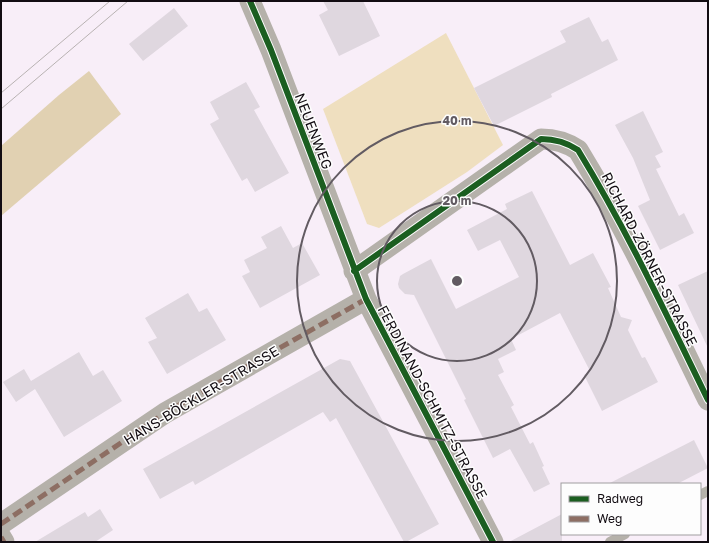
<svg xmlns="http://www.w3.org/2000/svg" width="709" height="543" font-family="'Golos Text',sans-serif">
	<rect width="100%" height="100%" fill="#f8eef8"/>
	<path fill="#efdfbf" d="M446,33L503,145L467,172L379,228L367,224L323,109Z"/>
	<path fill="#e1d1b2" d="M89,71L121,114L1,216V146L59,95Z"/>
	<path fill="#dfd7df" d="M323,1H363L380,36L339,56L319,15L328,10Z
		M174,8L188,26L143,61L129,44Z
		M589,17L602,42L608,39L618,60L551,94L552,97L494,126L474,88L566,42L560,31Z
		M246,82L260,107L254,110L289,173L255,192L247,178L242,181L210,124L219,119L210,102Z
		M643,111L663,152L655,156L661,167L656,169L679,216L684,213L694,233L660,250L638,206L650,200L633,158L615,125Z
		M532,191L570,265L593,253L611,287L608,288L621,317L632,320L628,330L642,358L645,357L658,382L602,411L584,375L590,371L560,313L511,339L516,350L498,359L504,372L498,375L514,405L511,407L530,444L533,442L544,466L542,467L550,484L534,492L510,449L493,458L464,400L466,399L414,295L405,294L399,288L398,284L400,276L403,274L431,259L456,309L519,277L500,240L478,251L467,230L507,209L505,204Z
		M281,226L293,248L302,243L320,275L260,308L242,276L250,272L244,260L267,248L261,237Z
		M708,271V348L678,285Z
		M188,293L199,312L207,308L226,340L167,374L148,342L157,338L145,318Z
		M79,352L93,376L103,370L122,401L64,437L35,389L16,402L3,382L24,369L31,381Z
		M340,359L350,361L439,524L406,542H404L336,418L330,422L323,412L195,485L193,481L160,499L143,469Z
		M694,440L708,468L677,484H608Z
		M100,509L113,530L95,542H35L85,512L88,517Z
		M562,514V542H509Z"/>
	<g fill="none" stroke-linecap="round" stroke-linejoin="round">
		<path stroke="#b5b1aa" stroke-width="10" d="M700,495L708,491
			M610,542L625,534"/>
		<path stroke="#b5b1aa" stroke-width="21" d="M250,1L271,50L366,299L493,542
			M354,271L541,139C555,139 566,142 578,150C627,230 667,316 708,400
			M1,524L165,413L366,299
			M1,537L4,542"/>
		<path stroke="#b8b2b2" stroke-width="1" d="M1,93L110,1
			M1,109L128,1"/>
		<path stroke="#8d6e63" stroke-width="5" stroke-dasharray="10 5" stroke-linecap="butt" d="M1,524L165,413L366,299
			M1,537L4,542"/>
		<defs>
			<path id="cycleway" d="M250,1L271,50L366,299L493,542
				M354,271L541,139C555,139 566,142 578,150C627,230 667,316 708,400"/>
		</defs>
		<use href="#cycleway" stroke="#fdfdfd" stroke-width="8"/>
		<use href="#cycleway" stroke="#1b5e20" stroke-width="6"/>
	</g>
	<g fill="none" stroke="#625b62" stroke-width="2">
		<circle cx="457" cy="281" r="80"/>
		<circle cx="457" cy="281" r="160"/>
	</g>
	<g text-anchor="middle" dominant-baseline="central" stroke-width="3" stroke-linejoin="round" paint-order="stroke">
		<g font-size="14" fill="#120c12" stroke="#fdfdfd">
			<text transform="translate(314 131) rotate(69)">NEUENWEG</text>
			<text transform="translate(650 259) rotate(63)">RICHARD-ZÖRNER-STRASSE</text>
			<text transform="translate(201 395) rotate(-31)">HANS-BÖCKLER-STRASSE</text>
			<text transform="translate(433 402) rotate(62)">FERDINAND-SCHMITZ-STRASSE</text>
		</g>
	</g>
	<circle cx="457" cy="281" r="6" fill="#625b62" stroke="#fdfdfd" stroke-width="2"/>
	<g font-size="12" text-anchor="middle" font-weight="bold" fill="#625b62" stroke="#fdfdfd" stroke-width="3" stroke-linejoin="round" paint-order="stroke">
		<text x="457" y="125">40 m</text>
		<text x="457" y="205">20 m</text>
	</g>
	<rect width="709" height="543" fill="none" stroke="#120c12" stroke-width="4"/>
	<rect x="561" y="483" width="140" height="52" fill="#fdfdfd" stroke="#9f9d9f"/>
	<rect x="569" y="496" width="20" height="6" fill="#1b5e20" stroke="#9f9d9f"/>
	<text x="597" y="503" font-size="12" fill="#120c12">Radweg</text>
	<rect x="569" y="516" width="20" height="6" fill="#8d6e63" stroke="#9f9d9f"/>
	<text x="597" y="523" font-size="12" fill="#120c12">Weg</text>
</svg>
